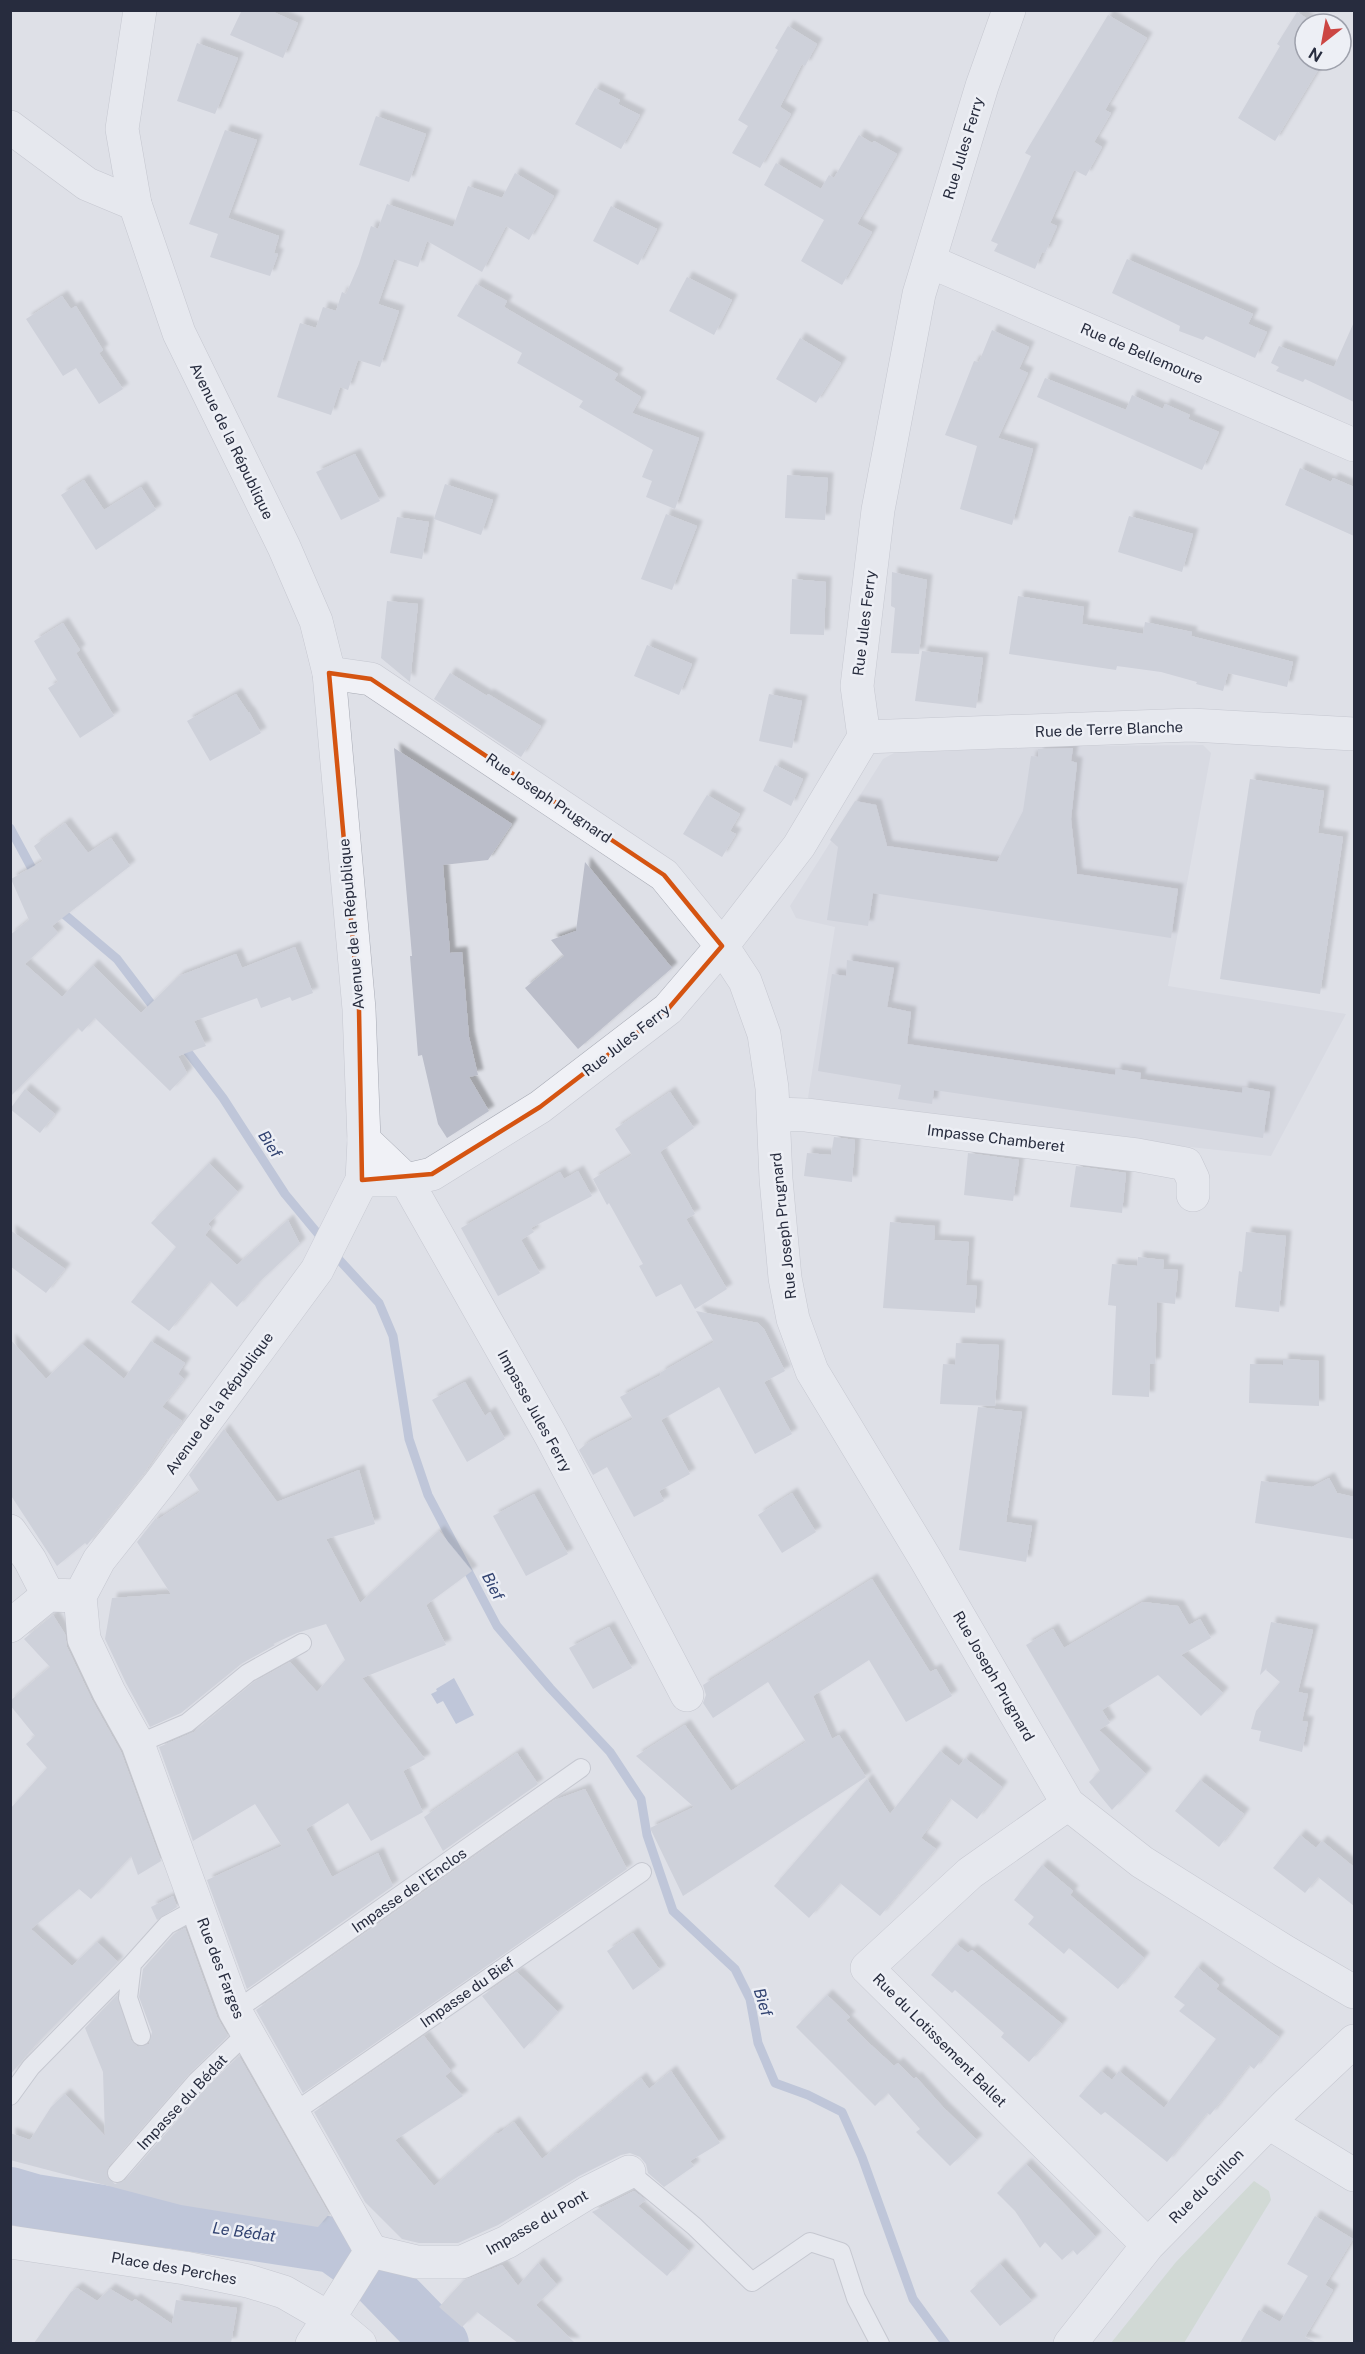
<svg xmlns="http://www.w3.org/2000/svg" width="1365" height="2354" font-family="'Public Sans',sans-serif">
	<defs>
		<filter id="shadow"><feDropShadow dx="5.5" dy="-5.5" stdDeviation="1.5" flood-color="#0004"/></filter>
	</defs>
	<rect width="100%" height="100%" fill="#dee0e7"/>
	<path fill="#d0d2dc" d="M1203,745L1211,753L1168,986L1346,1014L1271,1156L807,1104L835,927L796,918L790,906L883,759L894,753L1073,746Z"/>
	<path fill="#c0d1bf" d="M1254,2181L1269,2191L1271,2200L1184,2343H1111L1176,2262Z"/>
	<path fill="#99a7c7" d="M454,1678L474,1715L456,1724L443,1701L437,1704L431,1694L437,1691L436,1689Z"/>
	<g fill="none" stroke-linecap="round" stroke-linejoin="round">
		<path stroke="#99a7c7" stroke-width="9" d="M10,828L37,878
			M58,909L117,959L158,1013
			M181,1043L223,1098L285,1194L324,1241
			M332,1252L379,1303L393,1336L409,1439L428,1495L497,1626L550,1688L610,1752L641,1799L647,1835L673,1911L735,1969L750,1999L758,2043L775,2083L808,2095L842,2112L862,2157L913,2299L946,2344"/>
		<path stroke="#99a7c7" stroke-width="56" d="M10,2195L34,2202L102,2213L175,2221L333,2245L372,2273L441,2344"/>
	</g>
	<path fill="#bbbeca" filter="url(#shadow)" d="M242,10H269L298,23L283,58L230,35Z
		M1297,12L1315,24H1305V60H1324L1275,141L1238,118L1280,46L1277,44Z
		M1108,15L1147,38L1105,110L1111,113L1094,142L1102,147L1086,176L1074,170L1050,223L1057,226L1045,253L1042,252L1035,269L994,251L998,244L991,241L1031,156L1025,153Z
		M788,26L817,44L805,66L802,64L780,107L791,114L760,168L732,153L748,126L738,120L778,50L775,48Z
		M197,43L238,58L215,114L177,101Z
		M595,88L620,100L618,104L640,115L621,149L575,124Z
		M376,116L426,134L409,182L359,165Z
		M225,130L257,140L228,218L279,236L274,253L278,254L270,276L210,257L218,234L189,224Z
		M859,135L872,143L874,141L897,154L857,224L872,232L842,285L801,261L824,220L764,185L776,163L821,189L829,175L834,178Z
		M515,173L554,196L529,240L506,226L482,272L427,241L418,267L394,259L378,304L399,311L380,367L358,360L348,390L340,387L331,415L277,397L300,323L316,328L323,307L336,311L342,292L346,294L359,264L371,226L378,229L387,204L453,227L468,186L502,198Z
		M611,206L657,229L638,265L593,241Z
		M1127,259L1253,314L1248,324L1267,332L1255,358L1206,336L1203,340L1179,331L1180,326L1112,293Z
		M687,277L732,300L714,335L669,311Z
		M476,284L507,301L504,307L618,374L614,380L641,397L632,413L699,438L675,509L646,497L652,481L642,477L653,450L579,407L583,401L517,363L522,353L457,316Z
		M62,296L71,309L76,306L103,350L99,353L123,389L99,404L76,368L63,376L26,319Z
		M1354,322V402L1305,379L1303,382L1276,371L1279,367L1271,363L1279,346L1334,367Z
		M992,330L1029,347L1019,369L1028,373L998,438L1033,449L1012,525L960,509L977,446L945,435L974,361L979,362Z
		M800,338L841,363L816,403L776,379Z
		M1045,378L1126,410L1132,395L1163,409L1165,404L1190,415L1188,419L1219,432L1202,470L1037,397Z
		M355,454L380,501L341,520L316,472Z
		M1300,468L1331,482L1333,478L1354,487V536L1285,505Z
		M787,475L828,478L825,520L785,518Z
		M84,480L104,510L141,487L156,510L96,550L61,495Z
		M445,484L493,500L481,535L434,519Z
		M666,514L697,526L672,590L641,579Z
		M1129,516L1193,534L1182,572L1118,552Z
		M397,517L429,522L422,559L390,553Z
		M892,572L927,580L919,654L891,653L895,608L891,606Z
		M792,579L826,582L824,635L790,634Z
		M1018,596L1084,607L1082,624L1143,634L1145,622L1192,632L1191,636L1293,662L1287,687L1228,673L1223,691L1196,684L1197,682L1161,672L1117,666L1116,670L1009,654Z
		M387,601L418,604L410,682L381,658Z
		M63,623L80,650L76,653L114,716L80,738L48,688L58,682L34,641Z
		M647,645L692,664L679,695L634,676Z
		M922,651L983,658L976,708L915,701Z
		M450,673L487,696L488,694L541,726L521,757L434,699Z
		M236,694L248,712H249L261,733L210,761L187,721Z
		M769,694L802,701L792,748L759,741Z
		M394,748L512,824L488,860L443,865L450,953L462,952L469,1037L478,1075L469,1077L489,1111L447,1138L438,1124L422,1055L418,1056L410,956H412Z
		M1073,748L1071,761L1077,763L1071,819L1077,874L1178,889L1171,938L873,893L868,926L827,920L838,847L830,840L855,801L876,805L887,846L997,862L1023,811L1031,756L1038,757V749Z
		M775,765L803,779L791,806L763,791Z
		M1250,779L1324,791L1318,833L1343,837L1320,994L1220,979Z
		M707,795L740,814L730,831L736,834L722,857L683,834Z
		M65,823L88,853L111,838L130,866L52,926L58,933L25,964L62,997L93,965L141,1013L179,976L236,954L242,968L295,947L313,993L292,1001L290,997L261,1008L257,998L194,1021L206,1046L178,1056L187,1073L170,1091L95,1018L82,1032L78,1028L10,1097V935L29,920L11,879L43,861L34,846Z
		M585,862L672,968L578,1049L525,988L564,956L551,940L576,931Z
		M847,960L894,968L887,1007L911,1012L907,1044L1115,1075L1116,1069L1141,1073L1140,1079L1242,1093L1243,1087L1270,1092L1263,1138L934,1090L932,1104L898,1099L901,1085L818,1071L832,974L846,976Z
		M25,1089L55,1114L40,1133L10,1109Z
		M670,1092L694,1128L660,1152L695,1214L686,1219L727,1289L695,1309L681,1284L656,1297L639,1266L643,1264L609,1203L607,1205L593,1179L632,1155L615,1129Z
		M834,1137L855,1140L852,1182L804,1176L807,1153L831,1155Z
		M968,1153L1019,1160L1013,1201L964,1195Z
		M209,1163L238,1192L208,1224L211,1227L205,1235L237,1265L288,1220L300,1244L257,1284L237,1307L210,1281L169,1331L131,1302L176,1247L151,1223Z
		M1076,1166L1126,1173L1122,1213L1070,1207Z
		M578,1171L592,1196L531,1228L534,1232L521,1240L540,1273L498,1296L461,1228L560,1172L564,1179Z
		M890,1222L935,1226L934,1240L969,1242L966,1285L977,1286L975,1313L883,1308Z
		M10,1230L65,1269L46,1293L10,1266Z
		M1246,1232L1286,1236L1279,1312L1235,1307L1239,1271L1242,1272Z
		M1138,1257L1164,1260L1163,1269L1178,1270L1175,1304L1157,1302L1155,1364H1150L1149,1397L1112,1395L1116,1306L1108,1305L1112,1264L1137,1266Z
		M696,1311L758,1323L764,1329L785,1371L764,1382L792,1434L755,1454L719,1387L661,1420L690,1474L659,1491L664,1501L634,1517L607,1467L593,1475L579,1450L586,1444L633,1419L620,1397L661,1375L660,1373L714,1342Z
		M10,1339L46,1379L82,1344L124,1379L151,1341L185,1363L178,1374L184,1379L162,1407L182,1421L168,1440L167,1438L144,1473L87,1545L85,1543L57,1566L10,1494Z
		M956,1343L999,1345L995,1406L940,1404L943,1364L955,1365Z
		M1283,1359L1319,1361V1406L1249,1403L1250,1364L1283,1365Z
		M465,1382L485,1416L490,1412L505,1439L467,1462L432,1400Z
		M978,1407L1022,1412L1006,1522L1032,1526L1026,1562L959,1550Z
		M224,1429L277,1502L359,1470L375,1524L326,1539L360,1603L439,1531L472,1571L426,1605L446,1645L362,1678L425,1759L403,1771L423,1812L371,1841L348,1803L306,1829L332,1877L378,1853L393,1886L247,1989L207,1880L282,1846L255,1804L193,1841L159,1747L194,1732L254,1682L290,1662L317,1692L345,1660L326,1624L297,1633L273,1644L275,1645L241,1664L181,1713L150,1727L126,1683L105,1639L112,1598L171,1594L137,1542L156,1518L157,1520L200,1492L189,1475Z
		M1329,1478L1337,1493L1354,1497V1539L1255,1523L1261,1481L1312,1487Z
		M792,1493L816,1532L782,1553L758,1515Z
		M534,1494L568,1554L526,1576L493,1516Z
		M872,1579L930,1672L936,1669L952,1696L906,1722L869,1660L813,1696L832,1739L839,1735L866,1777L683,1896L650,1828L694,1807L636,1756L685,1725L731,1791L806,1742L768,1682L713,1718L703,1703L706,1695L703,1685Z
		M1143,1602L1178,1606L1189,1625L1200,1619L1211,1638L1181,1655L1223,1693L1201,1716L1158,1675L1102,1710L1110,1723L1099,1730L1146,1774L1112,1810L1089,1782L1100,1771L1026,1645L1053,1629L1064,1648Z
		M53,1615L65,1634L67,1647L92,1700L121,1752L161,1861L138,1875L131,1856L91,1899L79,1889L31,1929L72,1966L97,1942L118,1962L37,2043L10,2075V1809L47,1768L26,1744L35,1736L10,1705V1701L50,1667L24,1639Z
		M1271,1622L1313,1630L1298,1692L1308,1694L1302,1721L1308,1722L1302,1752L1259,1741L1261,1731L1251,1729L1256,1711L1280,1682L1266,1670L1267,1668L1260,1675Z
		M609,1627L632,1668L593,1689L569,1648Z
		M940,1751L959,1766L965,1758L1002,1787L977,1819L950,1798L921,1838L936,1849L880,1916L840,1883L809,1918L774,1886L867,1779L890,1814Z
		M517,1753L538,1784L443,1851L424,1817Z
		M1200,1780L1244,1814L1219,1847L1175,1811Z
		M585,1789L627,1869L303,2093L256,2010L555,1800Z
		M1300,1835L1316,1848L1322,1841L1354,1867V1906L1318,1877L1305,1893L1273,1868Z
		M1042,1865L1073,1891L1070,1895L1144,1958L1118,1989L1069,1948L1064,1954L1028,1924L1034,1917L1014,1900Z
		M173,1896L177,1907L157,1920L151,1907Z
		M185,1928L217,2017L228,2036L189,2074L109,2166L107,2177L115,2184L125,2180L205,2089L239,2056L329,2214L318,2227L181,2205L10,2160V2133L30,2140L51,2107L65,2094L105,2136L103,2072L85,2028L117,1995L131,2040L138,2047L149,2044L152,2032L139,1997L143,1969L174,1934Z
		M633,1933L660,1970L633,1990L607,1951Z
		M956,1944L968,1953L972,1950L1062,2024L1029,2062L1001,2037L1004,2033L979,2011L955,1990L952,1993L931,1975Z
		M1197,1967L1219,1985L1216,1989L1279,2037L1254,2069L1249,2065L1222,2100L1210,2115L1207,2113L1167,2162L1105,2112L1101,2115L1079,2096L1101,2071L1112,2080L1119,2071L1164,2108L1216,2039L1179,2011L1185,2005L1174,1997Z
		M517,1972L558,2012L524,2049L482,1996Z
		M827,1995L850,2017L846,2020L870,2044L894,2066L898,2063L914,2079L916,2077L943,2107L977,2140L950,2166L916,2132L920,2129L888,2093L875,2106L796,2027Z
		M424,2036L451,2071L445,2076L463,2096L395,2140L434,2186L496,2133L498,2134L514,2122L542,2159L641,2078L649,2089L671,2071L720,2143L690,2161L694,2166L664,2187L648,2173L646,2164L640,2157L630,2153L621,2155L579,2176L498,2225L458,2243H419L402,2239L365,2202L314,2112Z
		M1026,2164L1096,2237L1077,2255L1073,2250L1062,2260L1045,2242L1040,2248L1015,2211L997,2193Z
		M634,2191L646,2200L638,2206L689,2251L667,2276L592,2212Z
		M1315,2216L1353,2239L1325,2285L1333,2290L1305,2337L1317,2343H1240L1259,2310L1280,2322L1308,2276L1287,2264Z
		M538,2263L557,2285L536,2305L575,2343H518L477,2312L462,2327L439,2307L464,2280L502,2265L518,2286Z
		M1000,2264L1032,2301L1000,2326L970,2291Z
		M77,2288L97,2301L110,2289L132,2302L135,2299L172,2324L176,2300L237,2308L231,2343H34L71,2292Z"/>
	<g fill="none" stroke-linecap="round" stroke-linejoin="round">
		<defs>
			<path id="service" d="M138,1744L187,1723L248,1673L302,1643
				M235,2011L581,1768
				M141,2036L128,1998L132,1964L167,1925L198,1908
				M10,2096L31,2067L132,1964
				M293,2113L642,1872
				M629,2172L694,2226L752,2282L810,2242L841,2252L856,2298L880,2344
				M117,2173L197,2081L247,2033"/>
			<path id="minor" d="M10,127L87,184L135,204
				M929,261L1354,445
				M329,673L371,679L664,875L722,946L745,981L764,1034L772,1088L776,1179L785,1278L793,1319L812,1371L925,1558L1068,1804L1142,1862L1284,1951L1354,1992
				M864,737L1191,725L1354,734
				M774,1114L806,1115L1137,1155L1186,1164L1193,1179V1195
				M364,1140L406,1180L551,1436L687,1695
				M362,1180H406L432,1174L540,1107L668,1009L722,946L799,846L864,737L857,686L878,510L919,294L982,86L1009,10
				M10,1531L30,1560L48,1595
				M10,1626L48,1595L80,1596
				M1068,1804L970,1873L867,1968L1148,2245
				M1269,2123L1354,2175
				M371,2251L417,2262H462L507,2242L587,2193L629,2172
				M312,2344L329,2318
				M1070,2344L1148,2245L1286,2105L1354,2041"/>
			<path id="tertiary" d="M140,10L122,129L135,204L179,333L284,547L316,621L329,673L359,1009L364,1140L362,1180L317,1270L160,1483L99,1560L80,1596L84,1639L109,1692L138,1744L235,2011L371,2251L329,2318
				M10,2242L185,2268L248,2281L284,2292L329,2318L360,2344"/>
		</defs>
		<use href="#service" stroke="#a7aab4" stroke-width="20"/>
		<use href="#minor" stroke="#a7aab4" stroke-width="34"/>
		<use href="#tertiary" stroke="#a7aab4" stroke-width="34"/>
		<use href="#service" stroke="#f0f1f6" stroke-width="18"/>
		<use href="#minor" stroke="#f0f1f6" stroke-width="33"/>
		<use href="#tertiary" stroke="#f0f1f6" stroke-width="33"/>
	</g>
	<path d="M0 0H1365V2354H0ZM329,673L371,679L664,875L722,946L668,1009L540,1107L432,1174L362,1180L359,1009Z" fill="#dee0e7" fill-opacity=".55" fill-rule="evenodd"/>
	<path fill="none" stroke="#d55411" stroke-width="4.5" stroke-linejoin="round" d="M329,673L371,679L664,875L722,946L668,1009L540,1107L432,1174L362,1180L359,1009Z"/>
	<g text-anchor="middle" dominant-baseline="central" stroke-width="5" stroke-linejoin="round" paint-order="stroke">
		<g font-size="15" fill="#272c3e" stroke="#edeff5">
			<text transform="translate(963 148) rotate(-73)">Rue Jules Ferry</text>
			<text transform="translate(1142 353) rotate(23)">Rue de Bellemoure</text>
			<text transform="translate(232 441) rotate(64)">Avenue de la République</text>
			<text transform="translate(864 623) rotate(-83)">Rue Jules Ferry</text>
			<text transform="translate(1109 729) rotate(-2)">Rue de Terre Blanche</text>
			<text transform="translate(549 798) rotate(34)">Rue Joseph Prugnard</text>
			<text transform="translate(351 924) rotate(-95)">Avenue de la République</text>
			<text transform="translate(626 1040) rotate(-38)">Rue Jules Ferry</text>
			<text transform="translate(996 1138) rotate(7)">Impasse Chamberet</text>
			<text transform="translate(783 1226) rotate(-96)">Rue Joseph Prugnard</text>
			<text transform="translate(219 1403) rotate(-54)">Avenue de la République</text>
			<text transform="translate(535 1411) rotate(61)">Impasse Jules Ferry</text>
			<text transform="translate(994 1676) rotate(60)">Rue Joseph Prugnard</text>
			<text transform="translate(409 1890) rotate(-35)">Impasse de l'Enclos</text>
			<text transform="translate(221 1968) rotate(69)">Rue des Farges</text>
			<text transform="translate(467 1992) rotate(-35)">Impasse du Bief</text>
			<text transform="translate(940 2040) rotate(45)">Rue du Lotissement Ballet</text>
			<text transform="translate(182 2102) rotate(-47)">Impasse du Bédat</text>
			<text transform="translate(1206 2186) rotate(-45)">Rue du Grillon</text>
			<text transform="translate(537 2222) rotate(-30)">Impasse du Pont</text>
			<text transform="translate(174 2268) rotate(10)">Place des Perches</text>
		</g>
		<g font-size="16" font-style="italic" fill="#324371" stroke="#edeff5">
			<text transform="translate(270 1144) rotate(57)">Bief</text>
			<text transform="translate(493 1586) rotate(62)">Bief</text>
			<text transform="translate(763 2002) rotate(73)">Bief</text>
			<text transform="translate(244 2232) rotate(8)">Le Bédat</text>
		</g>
	</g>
	<rect width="1365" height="2354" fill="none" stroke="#272c3e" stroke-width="24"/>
	<g transform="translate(1323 42) rotate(211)"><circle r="28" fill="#edeff5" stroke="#9ea1ac" stroke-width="1.5"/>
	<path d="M0-4.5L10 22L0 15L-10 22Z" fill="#cc4643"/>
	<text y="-9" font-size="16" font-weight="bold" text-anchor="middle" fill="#272c3e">N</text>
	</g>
</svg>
